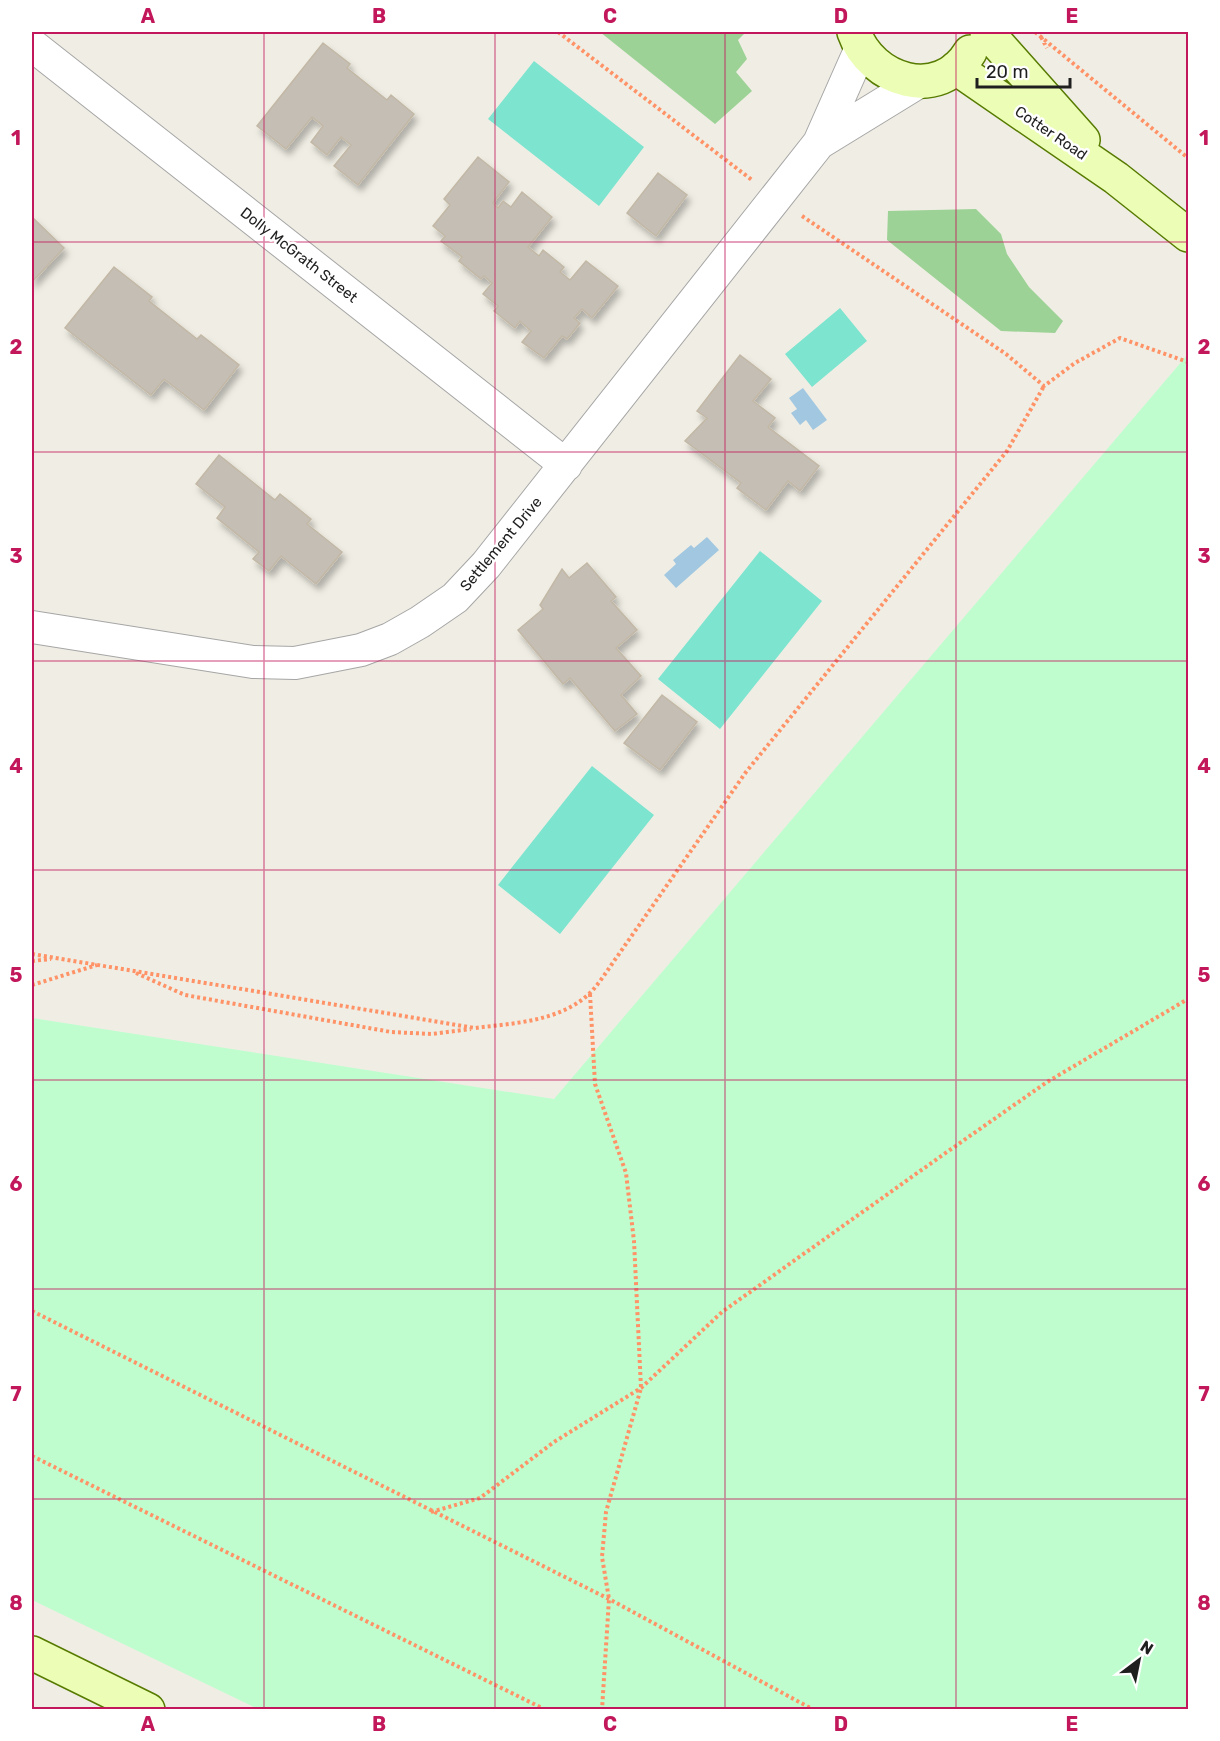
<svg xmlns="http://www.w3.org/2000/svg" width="1220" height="1741" font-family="Rubik,sans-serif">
	<defs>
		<filter id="shadow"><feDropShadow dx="3.5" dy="6" stdDeviation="3" flood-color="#0004"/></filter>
	</defs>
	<rect width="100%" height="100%" fill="#f0eee4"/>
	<path fill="#9dd296" d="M600,32H746L738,40L747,59L736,72L752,91L715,124Z
		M976,209L1001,234L1007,254L1029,287L1063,321L1055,333L1001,331L887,240L888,211Z"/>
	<path fill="#bffdcf" d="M1188,354V1709H258L32,1600V1018L554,1099Z"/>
	<path fill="#7de4cf" d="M534,61L644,147L599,206L488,119Z
		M840,308L867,341L812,387L785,354Z
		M760,551L822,601L720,729L658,679Z
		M592,766L654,815L560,934L498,885Z"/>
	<path fill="#a2c7e0" d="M803,388L827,420L813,430L806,420L800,425L791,413L797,409L789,398Z
		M707,537L719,550L676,588L664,575L676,564L673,560L691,545L694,548Z"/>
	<path fill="#c5beb4" stroke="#c3b8a6" stroke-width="1.5" filter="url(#shadow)" d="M323,43L350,64L347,68L387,100L391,95L414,114L358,185L334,166L351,145L341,137L327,155L311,142L323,126L312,117L286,149L257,126Z
		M478,157L509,182L493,203L498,208L503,201L511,207L522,192L552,217L528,247L539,256L543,250L564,267L560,272L570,280L586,261L618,286L592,318L582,309L574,318L580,323L567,339L562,336L544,358L522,342L531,331L520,321L515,328L494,311L498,306L483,294L492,283L484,276L481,279L459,261L462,257L441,241L445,236L433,226L450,205L444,199Z
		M658,173L687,195L656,236L627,213Z
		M32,217L64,248L32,282Z
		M114,267L152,297L149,301L197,339L201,335L239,365L204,410L164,379L151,395L65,328Z
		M740,355L771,379L753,401L775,418L768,427L819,466L800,491L788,481L766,510L737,488L741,483L685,441L707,418L697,411Z
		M219,455L275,500L280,494L311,519L307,524L342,552L316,584L281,556L269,571L253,559L259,552L217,518L225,507L196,484Z
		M587,563L616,597L611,601L637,630L616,648L641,676L621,695L637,714L615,731L570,678L563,684L518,630L543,609L540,605L562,569L569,578Z
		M662,695L697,722L660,770L624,743Z"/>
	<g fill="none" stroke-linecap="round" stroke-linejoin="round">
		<defs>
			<path id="minor" d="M32,45L566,465
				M819,143L920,81
				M32,627L253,662L295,663L361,650L390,639L420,622L455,598L486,565L819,143L861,48"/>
			<path id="secondary" d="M854,32C871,81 939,103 970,52
				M987,32L1083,140
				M956,68L1116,178L1188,235
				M32,1653L148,1710"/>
		</defs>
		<use href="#minor" stroke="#a6a6a6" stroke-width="34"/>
		<use href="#secondary" stroke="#577b00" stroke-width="36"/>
		<path stroke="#ff9266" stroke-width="4" stroke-dasharray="3 3" stroke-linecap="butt" d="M558,32L752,180
			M1035,32L1188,158
			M1041,37L1047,48
			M802,216L1006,354L1044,386L1075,363L1120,338L1188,362
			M32,954L475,1028C514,1023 558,1022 589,994C598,985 605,974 612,964L746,772L1007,451L1044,386
			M32,961L51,959
			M136,973L185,995L391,1032L432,1034L471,1029
			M32,985L97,965
			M590,994L595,1084L626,1173L634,1241L641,1388L606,1512L602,1557L609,1599L602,1710
			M32,1311L609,1599L814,1710
			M32,1456L546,1710
			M431,1512L480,1498L554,1442L641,1388L722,1312L937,1159L1047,1082L1188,999"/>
		<use href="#minor" stroke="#fff" stroke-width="32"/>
		<use href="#secondary" stroke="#ecfdb5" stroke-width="33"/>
	</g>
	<path fill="none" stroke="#c2185b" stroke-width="1.5" stroke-opacity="0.55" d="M264,32V1710M495,32V1710M725,32V1710M956,32V1710M32,242H1188M32,452H1188M32,661H1188M32,870H1188M32,1080H1188M32,1289H1188M32,1499H1188"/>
	<g text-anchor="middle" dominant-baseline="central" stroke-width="5" stroke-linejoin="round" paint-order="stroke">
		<g font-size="15" fill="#1f1f1f" stroke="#fff">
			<text transform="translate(1051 133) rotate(34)">Cotter Road</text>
			<text transform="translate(299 255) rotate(38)">Dolly McGrath Street</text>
			<text transform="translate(501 544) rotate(-50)">Settlement Drive</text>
		</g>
	</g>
	<rect width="1220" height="1741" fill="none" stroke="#ffffff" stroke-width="66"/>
	<g transform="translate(1139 1660) rotate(32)" stroke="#ffffff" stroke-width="4.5" paint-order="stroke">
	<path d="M0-4.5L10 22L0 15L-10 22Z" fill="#1f1f1f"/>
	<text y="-9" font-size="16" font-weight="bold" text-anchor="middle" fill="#1f1f1f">N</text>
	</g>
	<path d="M977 78v9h93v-9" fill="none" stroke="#1f1f1f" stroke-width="3"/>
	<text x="986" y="78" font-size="18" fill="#1f1f1f" stroke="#ffffff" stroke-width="4.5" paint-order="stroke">20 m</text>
	<rect x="33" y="33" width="1154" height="1675" fill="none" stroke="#c2185b" stroke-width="2"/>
	<g font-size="20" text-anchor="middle" font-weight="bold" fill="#c2185b">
		<text x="148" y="23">A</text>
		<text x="379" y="23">B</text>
		<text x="610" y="23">C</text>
		<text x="841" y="23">D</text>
		<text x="1072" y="23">E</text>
		<text x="16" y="145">1</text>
		<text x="1204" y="145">1</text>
		<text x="16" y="354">2</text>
		<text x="1204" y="354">2</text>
		<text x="16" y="563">3</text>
		<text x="1204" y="563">3</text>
		<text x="16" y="773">4</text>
		<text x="1204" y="773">4</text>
		<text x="16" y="982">5</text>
		<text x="1204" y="982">5</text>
		<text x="16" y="1191">6</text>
		<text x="1204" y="1191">6</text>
		<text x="16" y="1401">7</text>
		<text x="1204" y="1401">7</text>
		<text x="16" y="1610">8</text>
		<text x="1204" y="1610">8</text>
		<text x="148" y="1731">A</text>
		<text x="379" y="1731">B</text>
		<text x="610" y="1731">C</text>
		<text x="841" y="1731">D</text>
		<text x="1072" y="1731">E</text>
	</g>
</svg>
